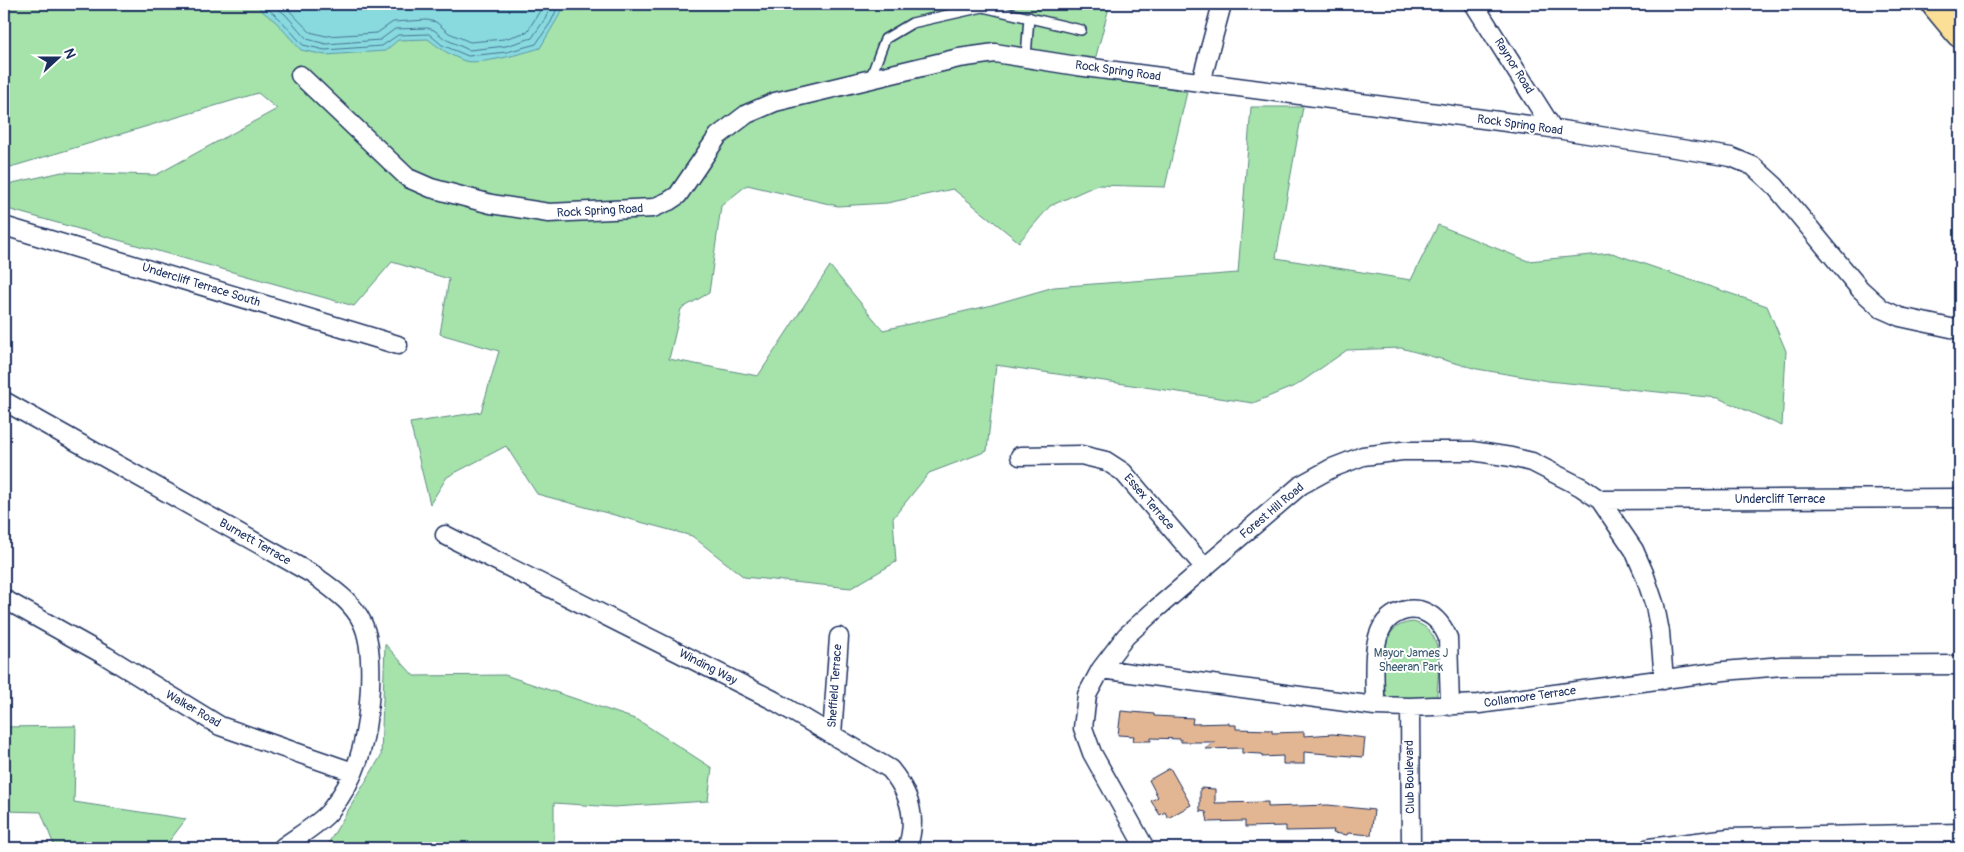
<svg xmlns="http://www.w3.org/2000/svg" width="1964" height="852" font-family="Pangolin,sans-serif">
	<rect width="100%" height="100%" fill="#fff"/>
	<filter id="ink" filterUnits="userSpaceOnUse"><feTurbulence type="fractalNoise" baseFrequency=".02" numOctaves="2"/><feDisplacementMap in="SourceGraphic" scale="10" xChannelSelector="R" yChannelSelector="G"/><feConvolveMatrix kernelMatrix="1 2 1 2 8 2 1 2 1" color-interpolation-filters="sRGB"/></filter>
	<g filter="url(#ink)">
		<path fill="#a5e3aa" stroke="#608984" d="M4,4H1110L1092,71L1187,92L1165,187L1097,185L1050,206L1019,242L953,189L887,203L838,206L747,185L721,206L709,293L681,309L669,359L758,376L830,266L883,330L988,306L1054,287L1238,273L1251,107H1303L1276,258L1411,280L1438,225L1528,261L1612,253L1767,306L1786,351L1782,426L1718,398L1548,381L1477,369L1401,348L1347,350L1297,385L1253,403L996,365L987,451L929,473L893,518L896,562L851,588L744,577L692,536L537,494L506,446L447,477L430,504L410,423L481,412L499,351L440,334L449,279L392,262L354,306L4,208V180L8,184L62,172L156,175L277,109L258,93L4,169Z
			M1413,622C1446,629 1438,669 1437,695L1433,699H1388L1385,695C1385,666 1375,625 1413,622Z
			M385,644L414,676L505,675L638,720L712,768L708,801L614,807L554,803V848H341L329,842L381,756Z
			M76,726L74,802L186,819L164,848H55L41,812L4,811V727Z"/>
		<path fill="#88dadf" stroke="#5c96ab" d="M256,4H566L540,48C524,53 481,65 465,61C451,56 439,48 428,39L398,40L385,51L325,55L301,50L276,22L262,11Z"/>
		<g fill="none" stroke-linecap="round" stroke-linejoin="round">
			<path stroke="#477392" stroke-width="1" d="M262,4L280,19L303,45L325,50L382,46L398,35L429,34L442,45L468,56L507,52L536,44L551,22L559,4
				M271,4L285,14L307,39L326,44L380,40L395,29L428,28L434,30L445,39L469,50L506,46L532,38L545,19L552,4
				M283,4L310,32L326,36L377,33L393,22L427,20L436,22L449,33L470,42L504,39L527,32L544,4"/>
		</g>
		<path fill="#e3b693" stroke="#1b2f5e" d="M1121,711L1154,714V716L1193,718L1192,724L1229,723V725H1236V729L1272,730V733L1304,732V736L1333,734L1365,738L1363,757L1304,752V764H1283V756L1262,757V754L1242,753V748L1205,749L1215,742H1181V739L1151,738V741H1133L1134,736L1118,735Z
			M1170,768L1191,805L1168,818L1165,812L1160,815L1151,801L1158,797L1149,780Z
			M1200,788L1215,789V803L1268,802V807L1328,805L1374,810L1371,835L1348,833L1347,835L1333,833L1334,830L1286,831V826L1245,827V821L1208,822L1206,812L1200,811Z"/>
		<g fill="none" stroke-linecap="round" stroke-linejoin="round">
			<defs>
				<path id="lane" d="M1026,57L1029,17
					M870,79L885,39L912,23L983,7L1081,30"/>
				<path id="street" d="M1474,4L1553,129
					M300,75L408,178L431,188L491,204L549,213L653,208L669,201L678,195L718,136L747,114L775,102L959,58L995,53L1077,66L1544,127L1731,157L1753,166L1775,186L1860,289L1882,309L1900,317L1960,330
					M1201,82L1222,4
					M4,226L398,345
					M4,401L314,575C332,589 352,601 362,622C377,652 369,726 359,758C353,776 342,796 330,811C321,823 295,838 282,848
					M1020,456L1081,455L1106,461L1123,472L1205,568
					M1600,500L1960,498
					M445,535L773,700L890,769C909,792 918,819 907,848
					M4,599L106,656L220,726L353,772
					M1101,669L1375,706L1410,707L1479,704L1724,671L1782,666L1960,665
					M1375,706C1376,676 1366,624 1400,612C1406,609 1413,609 1419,610C1434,614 1442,624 1448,638L1450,706
					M1410,707L1411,848
					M832,735L839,637
					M1145,848L1092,753L1083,728L1087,695L1101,669L1126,636L1156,609L1301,485L1332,468L1363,456L1402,451H1472L1511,457L1532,462L1581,487L1600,500L1634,550L1644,573L1655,606L1660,632L1664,680
					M1649,848L1729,838L1960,833"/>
				<path id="primary" d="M1936,4L1960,33"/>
			</defs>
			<use href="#lane" stroke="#1b2f5e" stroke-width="12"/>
			<use href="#street" stroke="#1b2f5e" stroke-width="21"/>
			<use href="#primary" stroke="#1b2f5e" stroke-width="31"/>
			<use href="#lane" stroke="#fff" stroke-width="9"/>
			<use href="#street" stroke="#fff" stroke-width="18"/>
			<use href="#primary" stroke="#fbdf96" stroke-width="28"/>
		</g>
	</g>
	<g text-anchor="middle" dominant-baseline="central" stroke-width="4" stroke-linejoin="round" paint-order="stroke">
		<g font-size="12" fill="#1b2f5e" stroke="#fff">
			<text transform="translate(1514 66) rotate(58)">Raynor Road</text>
			<text transform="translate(1118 71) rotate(8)">Rock Spring Road</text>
			<text transform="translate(1520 125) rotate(8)">Rock Spring Road</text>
			<text transform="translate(600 211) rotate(-3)">Rock Spring Road</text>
			<text transform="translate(201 285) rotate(17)">Undercliff Terrace South</text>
			<text x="1780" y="499">Undercliff Terrace</text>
			<text transform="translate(1149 502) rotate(49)">Essex Terrace</text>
			<text transform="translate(1272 511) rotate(-40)">Forest Hill Road</text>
			<text transform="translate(255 542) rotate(30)">Burnett Terrace</text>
			<text transform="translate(708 667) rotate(27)">Winding Way</text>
			<text transform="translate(835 686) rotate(-86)">Sheffield Terrace</text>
			<text transform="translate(1530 697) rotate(-8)">Collamore Terrace</text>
			<text transform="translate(193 709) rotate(30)">Walker Road</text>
			<text transform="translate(1410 777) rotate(-91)">Club Boulevard</text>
		</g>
		<g font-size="12" fill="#3e5c71" stroke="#fff">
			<text x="1411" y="653">Mayor James J<tspan x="1411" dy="14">Sheeran Park</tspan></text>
		</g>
	</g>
	<rect width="1964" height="852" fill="none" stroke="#fff" stroke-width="20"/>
	<rect x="10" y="10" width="1944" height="832" fill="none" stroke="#1b2f5e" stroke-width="2" filter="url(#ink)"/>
	<g transform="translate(58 58) rotate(69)" stroke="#ffffff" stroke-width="4" paint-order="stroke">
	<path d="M0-4L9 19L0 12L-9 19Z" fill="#1b2f5e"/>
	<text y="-8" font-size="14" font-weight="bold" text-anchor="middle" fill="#1b2f5e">N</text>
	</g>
</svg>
